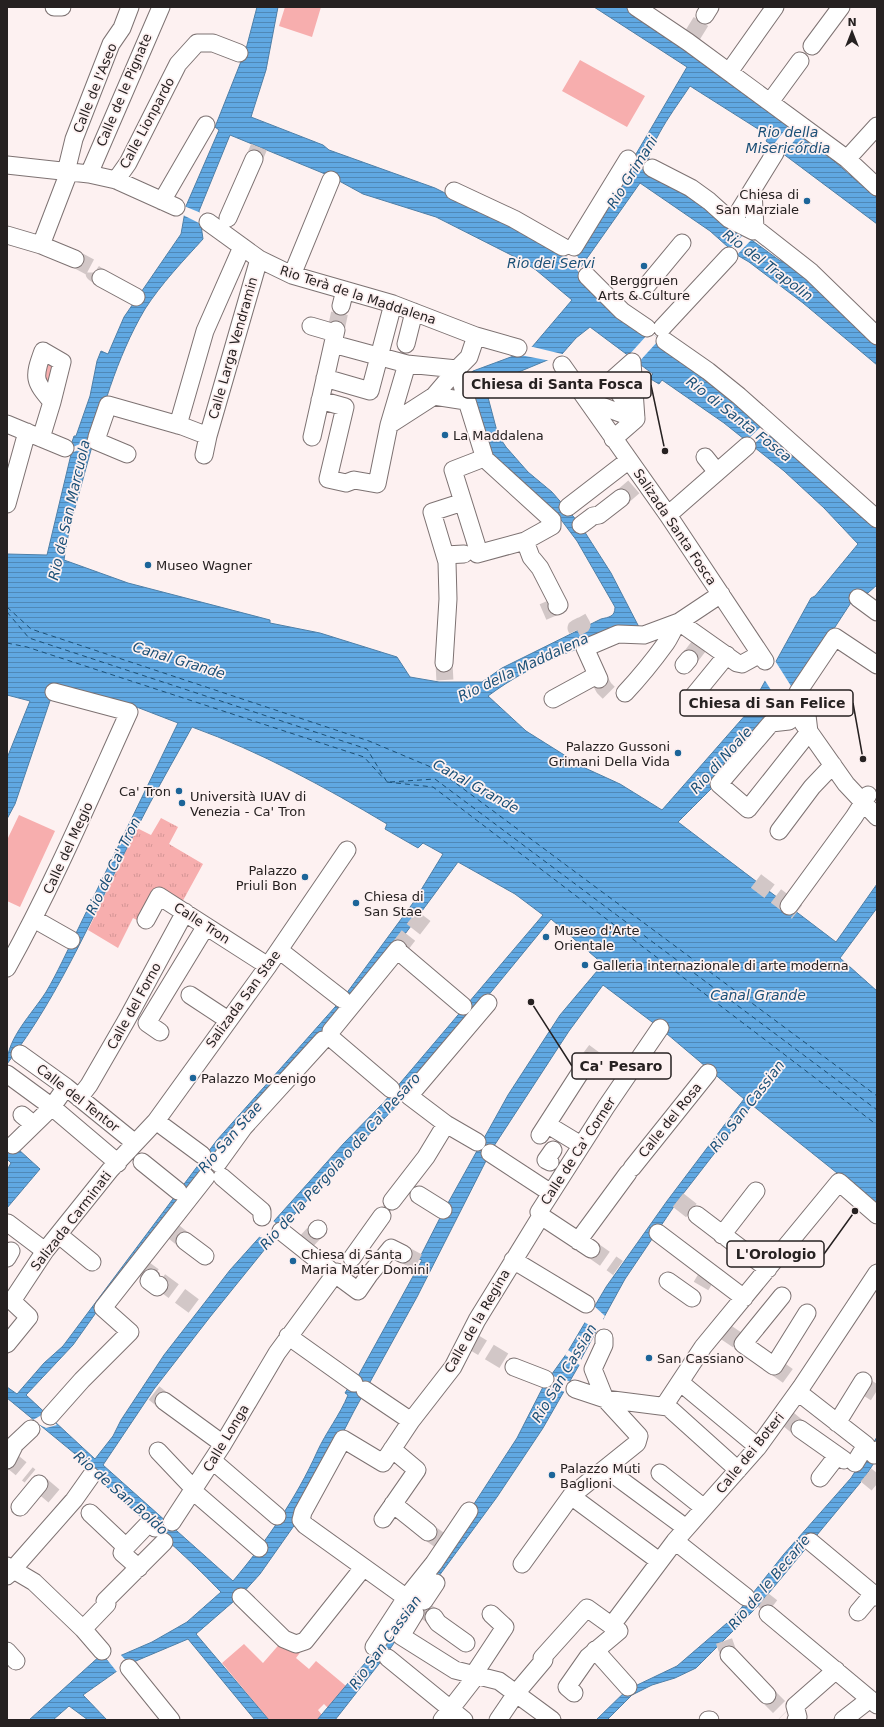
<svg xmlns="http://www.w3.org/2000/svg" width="884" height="1727" font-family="'DejaVu Sans',sans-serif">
	<defs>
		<pattern id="park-tufts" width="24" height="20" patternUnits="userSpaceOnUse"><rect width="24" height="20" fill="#f7aeae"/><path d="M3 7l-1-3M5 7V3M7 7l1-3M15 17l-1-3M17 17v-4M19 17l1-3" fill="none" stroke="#d49595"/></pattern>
		<pattern id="water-rules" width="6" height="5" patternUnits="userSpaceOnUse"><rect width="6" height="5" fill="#60a8e2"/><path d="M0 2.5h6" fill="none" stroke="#4f88b7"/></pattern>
	</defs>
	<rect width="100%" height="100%" fill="#fdf1f1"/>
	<path fill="#f7aeae" d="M285,7H321L312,37L279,26Z
		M580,60L645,96L627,127L562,91Z
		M44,356L59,364L49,394L39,381Z
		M19,815L55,831L20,907L7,901V840Z
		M283,1640L302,1650L296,1658L309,1669L316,1661L346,1686L328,1708L324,1704L318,1710L322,1715L317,1720H269L222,1663L244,1644L263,1663Z"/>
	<path fill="url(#park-tufts)" d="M161,818L178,827L169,844L203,864L180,906L154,891L141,922L133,918L118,948L88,930L137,828L151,835Z"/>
	<path fill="url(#water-rules)" stroke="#4f80a8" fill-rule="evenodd" d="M257,7H278L266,70L251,117L323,145L329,150L435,188L563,252L568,258L636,154L687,67L594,7H626L807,137L860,184L862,182L877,198V224L766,141L769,136L690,86C675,109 647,144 647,171L727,222L779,260L811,276L877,340V365L803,303L749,262L737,255L710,231L640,183L578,271L605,298L693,366L877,523V585L861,599L854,598L782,708L716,784L678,822L836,942L877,884V908L840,958L877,991V1205L752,1105L679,1199L625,1279L581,1359L582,1360L543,1428L497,1497L436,1580L386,1655L335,1720H317L376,1650L470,1510L517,1438L544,1385L567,1353L606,1287L667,1201L744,1099L660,1028L603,985L569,1031L492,1149L417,1297L354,1411L298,1520L260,1574L241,1595L196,1634L269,1720H255L188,1639L124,1666L83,1695L107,1720H88L69,1706L53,1720H29L102,1654L108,1661L152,1642L187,1622L221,1592C183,1552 139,1516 98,1479L91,1467L7,1398V1387L17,1394L44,1363L63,1346L217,1140L343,998L413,903L443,854L423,843L418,848L385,829L387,824C325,787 261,752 192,727C174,760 154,794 137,828C96,908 62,992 7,1064C7,1038 32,1014 46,992C52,982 57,972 62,962L178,723L134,706L54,689L15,804L7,819V758L30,701L7,695V554L47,555L73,446L71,445L74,436H76L90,396L97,361L101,351L108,354L124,317L181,234L186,206L219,130L215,127L246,49ZM230,135L330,176L363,194L436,217L519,259L536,270L572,300L532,347L519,354L473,371L467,376L491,457L562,521L577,541L615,607C615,617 609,617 601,619L502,668L482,682H439L410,677L397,657L320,633L270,623V620L128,583L64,560C68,529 78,498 86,468C101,414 116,358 145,309C161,284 183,261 203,239L199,211ZM590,327L653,374L649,378L659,384L662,380L724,423L784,471L824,508L858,544L815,596L811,598L748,712L662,810L620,784L585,768L526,731L488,696C535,661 584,645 640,629L611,573L579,523L552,492L528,472L506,447L498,435L485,386L562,354L576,338ZM458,862L515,894L543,915L384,1102L344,1143L230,1270L164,1355L121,1420L113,1436L95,1459L26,1395L73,1345L100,1307L217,1161L380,968ZM551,919L603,964L560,1015L508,1095L443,1212L419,1259L422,1260L352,1387L348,1388L345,1393L348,1395C340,1415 326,1432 317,1452C297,1497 266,1542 233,1581L103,1465L154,1389L210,1317L282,1228L333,1172L405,1097Z
		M7,1139L40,1169L7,1208V1170L11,1163L7,1159Z
		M877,1437V1458L865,1477L759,1605L696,1668L675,1678L652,1685L632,1695L607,1720H596L632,1685L633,1687L677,1666L734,1617L784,1554L851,1478Z"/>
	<path fill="#fdf1f1" d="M791,122L802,131L782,156L771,148Z
		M634,154L649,162V173L629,160Z
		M184,206L201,213L203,225L183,215Z
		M746,232L753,238L736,256L728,250Z
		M573,249L582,264L580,271L586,277L584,279L563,252L564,251L568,255Z
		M646,330L664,342L658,341L637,364L628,356L648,334Z
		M529,346L562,354L563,356L551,361L515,354Z
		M767,421L773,426L750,448L744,443Z
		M94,438L93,444L71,453L73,447Z
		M774,659L796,694L783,709L764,679Z
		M272,1220L282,1228L272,1240L259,1237Z
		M593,1305L605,1316L603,1319L604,1321L595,1338L598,1330L584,1322Z
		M568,1350L584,1361L581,1366L565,1355Z
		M550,1375L571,1382L565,1392L542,1384Z
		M45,1413L57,1425L46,1428L34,1422L33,1420Z
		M101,1652H103L109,1658L120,1654L131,1666L124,1667L117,1672Z"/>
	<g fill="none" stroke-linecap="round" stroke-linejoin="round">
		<path stroke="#1b5077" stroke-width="1" stroke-dasharray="5 4" stroke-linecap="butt" d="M7,607L31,629L369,741L438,770L877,1096
			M7,612L29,638L367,749L387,782
			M7,643L27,647L364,757L384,779
			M387,782L433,787L877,1125
			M390,782L435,779L877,1110"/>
		<path stroke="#d2c7c7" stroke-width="17" stroke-dasharray="17 8" stroke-linecap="butt" d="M692,36L705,15
			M254,159L259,147
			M75,259L94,269V273L101,278
			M336,330L341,306
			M621,498L636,485
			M543,612L557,606
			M577,630L576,628L582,625L578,618
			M689,659L702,642
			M444,663L445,682
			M599,679L604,688L614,698
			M756,881L797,912
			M398,949L426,913
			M587,1062L596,1050
			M678,1200L697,1215
			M169,1228L185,1241
			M303,1245L317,1230
			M591,1249L618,1268
			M403,1254L420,1263
			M140,1266L199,1310
			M701,1286L707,1276
			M724,1331L743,1344
			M468,1339L514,1367
			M774,1366L802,1386
			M861,1384L877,1394
			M154,1393L164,1401
			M788,1419L800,1429
			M8,1458L30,1476
			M866,1475L877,1484
			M41,1485L67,1507
			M428,1532L444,1543
			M763,1600L772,1607
			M422,1609L434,1617
			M724,1641L729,1655
			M767,1695L785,1713"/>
		<defs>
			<path id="street" d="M54,7H62
				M636,7L688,42L847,159L877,187
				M705,15L710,7
				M812,46L841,7
				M729,72L775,7
				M770,102L800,61
				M847,159L877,126
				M7,165L89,174L116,180L176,207
				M652,168L691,188L709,201L729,219L753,231
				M66,172L74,139L111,44L122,28L130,7
				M69,172L41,245L75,259
				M89,174L161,7
				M116,180L128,163L178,64L197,43H213L239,53
				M454,191L514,219L563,247
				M753,191L755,228L811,272L877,336
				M162,201L206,125
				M228,218L254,159
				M733,221L775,153
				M208,222L259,259L292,275L393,304L476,336L518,348
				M7,235L41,245
				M574,247L628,159
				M292,275L331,180
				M587,276L622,311L647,328
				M101,278L136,297
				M643,290L682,243
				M341,306L345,290
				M311,326L335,333
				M662,328L729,256
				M665,341L708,371L739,396L877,519
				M333,344L407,364L457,369L469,357L476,336
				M406,344L414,312
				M562,365L668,515L765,661
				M457,369L485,459L552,520V526L525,541L477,554
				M325,378L370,391L393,304
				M611,381L636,418
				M434,396L457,369
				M320,400L345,407L328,479L346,483L354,480L377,484L389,425L407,364
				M588,401L636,419L632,362
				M588,401L632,362
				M7,424L65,448
				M178,425L205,331L242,247
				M389,425L434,396L466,401
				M208,436L259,259
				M97,437L108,405L182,426L208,436L204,455
				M312,437L336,330
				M41,438L52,402C34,381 33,378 43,351L62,362L52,402
				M613,439L636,419
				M96,441L127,454
				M705,457L717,472
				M7,504L27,432
				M568,507L629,460
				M668,515L747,446
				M581,525L593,516L599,515L621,498
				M525,541L531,557L540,568L559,605L557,606
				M479,553L453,470L484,458
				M445,555L464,554
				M858,598L877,612
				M444,663L448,599L447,562L432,512L463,502
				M684,665L689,659
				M599,679L585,648L618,634L644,635L679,622L721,594
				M625,693C640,677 653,661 666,643C671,636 673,628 679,622L737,663L742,664L760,654
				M553,699L597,675
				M691,699L727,655
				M771,723L719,784L748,809L809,732L806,707
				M771,723L789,721L806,707L798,692L835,637L877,665
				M803,723L846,784L877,817
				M779,831L812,787L833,765
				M789,906L854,817L868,795
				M34,919L71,940
				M146,920L159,896L268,966
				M279,950L342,999
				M397,950L463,1006
				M7,968C53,885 90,798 129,712L54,692
				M190,995L228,1020
				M331,1031L398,949
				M160,1032L147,1023L206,926
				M330,1037L391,1089
				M20,1054L66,1087L135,1143
				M7,1074L52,1107L118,1163
				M79,1098L89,1085L126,1021L185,912
				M22,1115L33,1124
				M156,1121L202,1155
				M548,1125L581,1145
				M540,1135L587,1062
				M477,1142L446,1124L409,1096L488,1003
				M13,1145L52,1107L66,1087
				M490,1153L551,1193
				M142,1162L178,1191
				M550,1162L546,1160L553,1150
				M218,1163L244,1127L323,1040
				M632,1168L708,1073
				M222,1177L262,1211V1217
				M419,1195L443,1210
				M392,1201L426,1157L446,1124
				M697,1215L768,1269
				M541,1216L539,1212L606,1107L660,1028
				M541,1216L591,1249
				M8,1223L45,1251
				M317,1230L318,1229
				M658,1233L744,1298
				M59,1235L92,1262
				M722,1235L756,1191
				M185,1241L205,1256
				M578,1241L628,1173
				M7,1258L11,1251
				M352,1258L382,1216
				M513,1260L586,1304
				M337,1272L335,1274L358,1291L369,1275L391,1248L403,1254
				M151,1278L149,1281L157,1287L159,1285
				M668,1281L692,1298
				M782,1296L743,1344L774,1366L807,1313
				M288,1336L354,1383
				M7,1344L29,1317L12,1301L45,1251L110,1170L156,1121L268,966L347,850
				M514,1367L545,1379
				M681,1383L758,1447
				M575,1389L605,1399L668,1407L738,1470
				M365,1390L411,1421
				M798,1392L866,1445L855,1463
				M164,1401L223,1444
				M664,1406L703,1347L839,1182L877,1215
				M50,1416L82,1380L130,1332L103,1308L206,1177
				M837,1423L863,1381
				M800,1429L844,1460
				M158,1451L194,1489
				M874,1455L877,1450
				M7,1460L15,1444L31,1429
				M213,1461L277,1516
				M606,1469L686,1528
				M660,1473L704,1508
				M820,1478L837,1456
				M193,1491L259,1548
				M571,1496L659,1561
				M393,1504L428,1532
				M20,1507L39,1484
				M90,1513L126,1547L122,1553L139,1568
				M383,1519L417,1470L392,1449
				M172,1522L223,1444L277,1353L335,1274L281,1231
				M675,1541L746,1597
				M811,1542L877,1597
				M126,1547L149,1523L155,1528
				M522,1564L571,1496L637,1443L639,1436L605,1399L593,1369L604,1345V1338
				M7,1566L34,1582L83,1629L102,1651
				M7,1576L74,1500L91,1476
				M410,1593L434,1563L469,1511
				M401,1594L305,1525L301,1520L303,1512L343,1439L383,1463L411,1421L453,1367L477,1320L541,1216
				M241,1597L284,1639L296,1644L305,1641L363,1568
				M424,1601L436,1583
				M858,1612L873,1594
				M415,1613L401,1636L455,1670L499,1681L552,1720
				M768,1614L877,1705
				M434,1617L438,1623L466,1643
				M612,1625L675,1541L758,1447L802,1386L877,1273
				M83,1629L107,1604L105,1601L164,1542
				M374,1647L402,1604
				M595,1650L628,1687
				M7,1651L16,1661
				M729,1655L767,1695
				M388,1658L464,1720
				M129,1668L171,1720
				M474,1674L505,1627L491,1614
				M442,1720L477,1675
				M498,1720L517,1692L544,1660L542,1658L587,1608L619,1631L588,1657L567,1687L574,1693
				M708,1720H710
				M796,1720L798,1717L795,1706L836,1670
				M843,1720L870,1699"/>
		</defs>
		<use href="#street" stroke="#7d7272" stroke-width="19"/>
		<use href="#street" stroke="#fff" stroke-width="17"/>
	</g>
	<g fill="#1c6599" stroke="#fdf1f1" stroke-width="1.5">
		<circle cx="807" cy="201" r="4"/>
		<circle cx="644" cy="266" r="4"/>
		<circle cx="445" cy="435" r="4"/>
		<circle cx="148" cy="565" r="4"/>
		<circle cx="678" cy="753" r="4"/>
		<circle cx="179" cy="791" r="4"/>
		<circle cx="182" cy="803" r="4"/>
		<circle cx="305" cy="877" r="4"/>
		<circle cx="356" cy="903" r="4"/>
		<circle cx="546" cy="937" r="4"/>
		<circle cx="585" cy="965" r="4"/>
		<circle cx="193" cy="1078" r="4"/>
		<circle cx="293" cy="1261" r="4"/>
		<circle cx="649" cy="1358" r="4"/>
		<circle cx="552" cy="1475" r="4"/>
	</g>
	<g text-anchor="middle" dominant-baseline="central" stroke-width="3.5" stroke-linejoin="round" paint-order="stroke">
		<g font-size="13" fill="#262121" stroke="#fdf1f1">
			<text transform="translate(95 88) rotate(-68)">Calle de l'Aseo</text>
			<text transform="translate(124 90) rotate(-67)">Calle de le Pignate</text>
			<text transform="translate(147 123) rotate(-62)">Calle Lionpardo</text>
			<text transform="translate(358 295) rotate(18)">Rio Terà de la Maddalena</text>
			<text transform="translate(233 348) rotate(-74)">Calle Larga Vendramin</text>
			<text transform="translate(675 527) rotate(56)">Salizada Santa Fosca</text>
			<text transform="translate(68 848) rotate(-65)">Calle del Megio</text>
			<text transform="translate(202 923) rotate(33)">Calle Tron</text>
			<text transform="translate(243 999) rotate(-54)">Salizada San Stae</text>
			<text transform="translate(134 1006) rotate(-61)">Calle del Forno</text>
			<text transform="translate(78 1098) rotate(38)">Calle del Tentor</text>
			<text transform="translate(670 1120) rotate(-51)">Calle del Rosa</text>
			<text transform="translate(578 1151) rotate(-57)">Calle de Ca' Corner</text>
			<text transform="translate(71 1221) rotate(-52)">Salizada Carminati</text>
			<text transform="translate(477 1321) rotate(-60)">Calle de la Regina</text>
			<text transform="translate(226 1438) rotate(-59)">Calle Longa</text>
			<text transform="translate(750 1453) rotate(-51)">Calle dei Boteri</text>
		</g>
		<g font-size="13" fill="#262121" stroke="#fdf1f1" text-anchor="start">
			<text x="799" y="194" text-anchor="end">Chiesa di<tspan x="799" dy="15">San Marziale</tspan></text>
			<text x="644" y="280" text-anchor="middle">Berggruen<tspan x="644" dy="15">Arts &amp; Culture</tspan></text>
			<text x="453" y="435">La Maddalena</text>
			<text x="156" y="565">Museo Wagner</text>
			<text x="670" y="746" text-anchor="end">Palazzo Gussoni<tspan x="670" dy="15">Grimani Della Vida</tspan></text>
			<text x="171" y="791" text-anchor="end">Ca' Tron</text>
			<text x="190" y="796">Università IUAV di<tspan x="190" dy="15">Venezia - Ca' Tron</tspan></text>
			<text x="297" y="870" text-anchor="end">Palazzo<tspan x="297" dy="15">Priuli Bon</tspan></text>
			<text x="364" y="896">Chiesa di<tspan x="364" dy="15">San Stae</tspan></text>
			<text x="554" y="930">Museo d'Arte<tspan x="554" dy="15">Orientale</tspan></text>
			<text x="593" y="965">Galleria internazionale di arte moderna</text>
			<text x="201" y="1078">Palazzo Mocenigo</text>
			<text x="301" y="1254">Chiesa di Santa<tspan x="301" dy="15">Maria Mater Domini</tspan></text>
			<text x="657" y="1358">San Cassiano</text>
			<text x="560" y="1468">Palazzo Muti<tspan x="560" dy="15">Baglioni</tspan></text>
		</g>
		<g font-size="14" font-style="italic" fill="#1b5077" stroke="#fdf1f1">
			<text x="788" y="132">Rio della<tspan x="788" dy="16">Misericórdia</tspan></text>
			<text transform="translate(632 172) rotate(-58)">Rio Grimani</text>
			<text x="551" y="263">Rio dei Servi</text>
			<text transform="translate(768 265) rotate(37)">Rio del Trapolin</text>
			<text transform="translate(739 419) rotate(38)">Rio di Santa Fosca</text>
			<text transform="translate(69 510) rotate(-77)">Rio de San Marcuola</text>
			<text transform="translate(179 660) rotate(17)">Canal Grande</text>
			<text transform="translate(523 667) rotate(-25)">Rio della Maddalena</text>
			<text transform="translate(721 760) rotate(-48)">Rio di Noale</text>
			<text transform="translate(476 786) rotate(29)">Canal Grande</text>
			<text transform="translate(113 866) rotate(-64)">Rio de Ca' Tron</text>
			<text x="758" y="995">Canal Grande</text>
			<text transform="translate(747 1106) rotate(-52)">Rio San Cassian</text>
			<text transform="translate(230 1137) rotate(-49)">Rio San Stae</text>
			<text transform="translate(340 1161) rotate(-48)">Rio de la Pergola o de Ca' Pesaro</text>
			<text transform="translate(564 1373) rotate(-59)">Rio San Cassian</text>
			<text transform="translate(121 1493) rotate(41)">Rio de San Boldo</text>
			<text transform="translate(769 1582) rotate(-50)">Rio de le Becarie</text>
			<text transform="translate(385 1642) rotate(-54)">Rio San Cassian</text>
		</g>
	</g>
	<path fill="none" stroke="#262121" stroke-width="1.5" d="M665 451L651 385M863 759L853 703M531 1002L572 1066M855 1211L824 1254"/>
	<g fill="#262121" stroke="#fdf1f1" stroke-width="1.5">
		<circle cx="665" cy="451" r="4"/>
		<circle cx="863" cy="759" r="4"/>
		<circle cx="531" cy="1002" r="4"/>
		<circle cx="855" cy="1211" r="4"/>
	</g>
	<g fill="#fdf1f1" stroke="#262121" stroke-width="1.5">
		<rect x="463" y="372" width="188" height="26" rx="4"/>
		<rect x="680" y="690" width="173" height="26" rx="4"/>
		<rect x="572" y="1053" width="99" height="26" rx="4"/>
		<rect x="727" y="1241" width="97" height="26" rx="4"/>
	</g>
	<g font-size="14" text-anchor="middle" font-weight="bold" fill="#262121">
		<text x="557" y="389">Chiesa di Santa Fosca</text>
		<text x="767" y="708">Chiesa di San Felice</text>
		<text x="621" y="1071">Ca' Pesaro</text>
		<text x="776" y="1259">L'Orologio</text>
	</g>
	<rect width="884" height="1727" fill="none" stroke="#262121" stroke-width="16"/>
	<g transform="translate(852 32)" stroke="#fdf1f1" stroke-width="3" paint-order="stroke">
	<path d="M0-3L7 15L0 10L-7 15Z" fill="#262121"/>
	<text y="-6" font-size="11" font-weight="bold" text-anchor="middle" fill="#262121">N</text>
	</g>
</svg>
